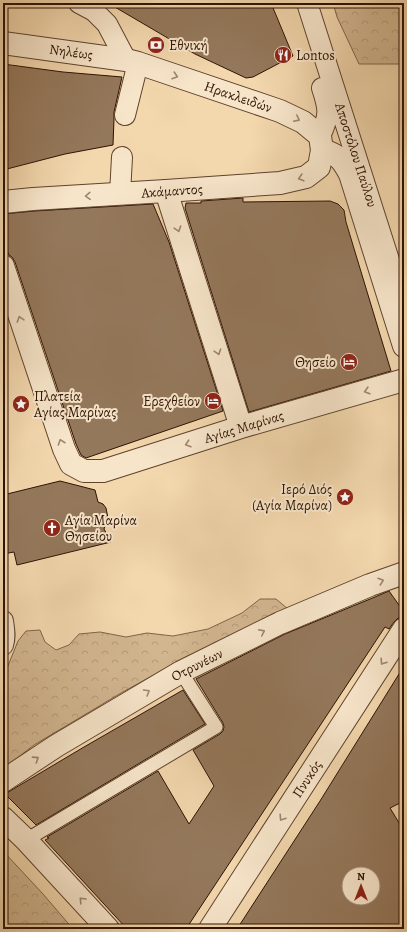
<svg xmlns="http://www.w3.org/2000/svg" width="407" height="932" font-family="Alegreya,serif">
	<defs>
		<pattern id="forest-crowns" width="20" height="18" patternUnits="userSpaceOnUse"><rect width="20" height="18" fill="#d2b690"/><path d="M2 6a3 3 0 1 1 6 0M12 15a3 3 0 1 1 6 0" fill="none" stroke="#b59b7b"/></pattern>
	</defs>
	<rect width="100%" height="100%" fill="#f3d7ad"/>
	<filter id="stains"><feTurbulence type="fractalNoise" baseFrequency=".005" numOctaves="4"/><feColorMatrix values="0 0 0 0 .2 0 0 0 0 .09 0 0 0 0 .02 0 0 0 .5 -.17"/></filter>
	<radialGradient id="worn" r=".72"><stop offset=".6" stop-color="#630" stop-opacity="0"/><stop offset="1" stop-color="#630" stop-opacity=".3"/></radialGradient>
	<path fill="url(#forest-crowns)" stroke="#80644a" d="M333,3H404V64H359L337,17Z
		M260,599H276L288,609L266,622L188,656L121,693L34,745L3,769V678L18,641L26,631L40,630L45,642L56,650L69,645L79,634L100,632L126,637L147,633L173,636L208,629L242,613Z
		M3,851L43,894L73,929H3Z"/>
	<path fill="#94785b" stroke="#2e1203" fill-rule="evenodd" d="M108,3H271L293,56L253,77L246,78L195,54Z
		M3,64L63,72L122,77L114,112V119L113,145L65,154L3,170Z
		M243,198V202L330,201L338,204L344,210L346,222L391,371L249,412L185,208L186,203H201V201Z
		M153,204L169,242L223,411L86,458L81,455L76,444L15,262L12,257L9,255L3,241V214L34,211Z
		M60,481L95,490L98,502L103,504L106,508L108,518L104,529L111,542L17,565L14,552L3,554V495Z
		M389,591L404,612V617L398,618L394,622L389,629L385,627L186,929H127L45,840L49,838L47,837L158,771L189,824L214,786L193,750L220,734L223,731L224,727L223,723L196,679L285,634L375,597Z
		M404,666V801L390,808L404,831V929H237L320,801ZM349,874H373V898H349Z
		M183,690L205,724L36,825L5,794L84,747Z"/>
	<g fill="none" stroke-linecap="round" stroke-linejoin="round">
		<defs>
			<path id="service" d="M26,840L216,727L181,672"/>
			<path id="pedestrian" d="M79,3L94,11L107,24L126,60
				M307,3L404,307
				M125,115L138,63
				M320,136C330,115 329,109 322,88
				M120,194L122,157
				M3,621C4,629 6,637 3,645"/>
			<path id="minor" d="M322,150C339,155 342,159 350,174L404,346
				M166,191L241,427
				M3,266L64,449L71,464L84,471H103L241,427L404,380
				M3,781L56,746L181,672L280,623L370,585L404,573
				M3,818L26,840L108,929
				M210,929L404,629"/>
			<path id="tertiary" d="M3,43L126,60L138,63L280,111L303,122L320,136L322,150L319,167L306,177L280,183L166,191L33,199L3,202"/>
		</defs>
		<use href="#service" stroke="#5f432e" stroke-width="15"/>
		<use href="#pedestrian" stroke="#5f432e" stroke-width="22"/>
		<use href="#minor" stroke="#5f432e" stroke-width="24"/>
		<use href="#tertiary" stroke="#5f432e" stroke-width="24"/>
		<use href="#service" stroke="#f7e5ca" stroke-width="13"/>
		<use href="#pedestrian" stroke="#f7e5ca" stroke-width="20"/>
		<use href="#minor" stroke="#f7e5ca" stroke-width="22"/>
		<use href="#tertiary" stroke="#f7e5ca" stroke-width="22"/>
	</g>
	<defs><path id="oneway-chevron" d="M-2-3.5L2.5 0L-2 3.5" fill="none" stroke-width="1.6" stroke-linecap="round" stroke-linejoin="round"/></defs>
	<g stroke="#9d8670">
		<use href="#oneway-chevron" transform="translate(175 76) rotate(18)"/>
		<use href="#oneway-chevron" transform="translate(297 119) rotate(27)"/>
		<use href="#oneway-chevron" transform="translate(301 178) rotate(164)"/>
		<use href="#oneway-chevron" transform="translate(88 196) rotate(177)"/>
		<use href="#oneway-chevron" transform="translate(178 229) rotate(72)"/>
		<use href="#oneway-chevron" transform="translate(20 319) rotate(-108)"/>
		<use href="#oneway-chevron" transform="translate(218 352) rotate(72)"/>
		<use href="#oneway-chevron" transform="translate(367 391) rotate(164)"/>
		<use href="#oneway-chevron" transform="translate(61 442) rotate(-109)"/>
		<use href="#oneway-chevron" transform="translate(188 444) rotate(162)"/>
		<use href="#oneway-chevron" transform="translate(381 581) rotate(-19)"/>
		<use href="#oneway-chevron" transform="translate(262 632) rotate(-26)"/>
		<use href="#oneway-chevron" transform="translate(383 662) rotate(123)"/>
		<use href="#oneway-chevron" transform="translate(147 692) rotate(-31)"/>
		<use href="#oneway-chevron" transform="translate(36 759) rotate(-33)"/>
		<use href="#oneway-chevron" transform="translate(282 818) rotate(123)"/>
		<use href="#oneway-chevron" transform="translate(82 900) rotate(-133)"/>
	</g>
	<defs>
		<symbol id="bank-disc" viewBox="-11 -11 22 22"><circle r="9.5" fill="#8f2418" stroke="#f7e5ca"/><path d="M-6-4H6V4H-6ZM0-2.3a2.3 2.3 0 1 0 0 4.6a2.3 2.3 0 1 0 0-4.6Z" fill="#fff"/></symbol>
		<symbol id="restaurant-disc" viewBox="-11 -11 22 22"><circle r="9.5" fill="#8f2418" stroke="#f7e5ca"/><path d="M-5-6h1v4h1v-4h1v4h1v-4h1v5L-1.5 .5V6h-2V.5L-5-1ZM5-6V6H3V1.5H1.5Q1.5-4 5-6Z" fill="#fff"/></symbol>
		<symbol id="hotel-disc" viewBox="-11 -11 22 22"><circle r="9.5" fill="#8f2418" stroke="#f7e5ca"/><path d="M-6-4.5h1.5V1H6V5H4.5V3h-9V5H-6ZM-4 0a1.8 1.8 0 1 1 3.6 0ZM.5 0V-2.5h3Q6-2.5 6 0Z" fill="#fff"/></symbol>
		<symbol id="sight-disc" viewBox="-11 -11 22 22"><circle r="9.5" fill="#8f2418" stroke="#f7e5ca"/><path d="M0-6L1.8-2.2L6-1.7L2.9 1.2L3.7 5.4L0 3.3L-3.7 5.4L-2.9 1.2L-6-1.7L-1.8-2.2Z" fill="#fff"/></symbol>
		<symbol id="church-disc" viewBox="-11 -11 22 22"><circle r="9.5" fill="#8f2418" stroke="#f7e5ca"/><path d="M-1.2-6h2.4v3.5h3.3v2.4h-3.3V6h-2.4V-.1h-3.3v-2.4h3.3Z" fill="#fff"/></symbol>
	</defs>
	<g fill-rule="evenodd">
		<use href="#bank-disc" x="146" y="35" width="20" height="20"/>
		<use href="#restaurant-disc" x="273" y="45" width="20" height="20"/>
		<use href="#hotel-disc" x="339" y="352" width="20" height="20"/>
		<use href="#hotel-disc" x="203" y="391" width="20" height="20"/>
		<use href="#sight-disc" x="11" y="394" width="20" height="20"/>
		<use href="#sight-disc" x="335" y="487" width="20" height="20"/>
		<use href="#church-disc" x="42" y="518" width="20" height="20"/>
	</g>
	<g text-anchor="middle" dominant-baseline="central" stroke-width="4" stroke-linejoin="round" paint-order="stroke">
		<g font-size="14" fill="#2e1203" stroke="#f7e5ca" text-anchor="start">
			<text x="169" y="45">Εθνική</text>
			<text x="296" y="55">Lontos</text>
			<text x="336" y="362" text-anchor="end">Θησείο</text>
			<text x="34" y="396">Πλατεία<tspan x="34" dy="16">Αγίας Μαρίνας</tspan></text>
			<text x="200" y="401" text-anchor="end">Ερεχθείον</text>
			<text x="332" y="489" text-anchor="end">Ιερό Διός<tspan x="332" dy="16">(Αγία Μαρίνα)</tspan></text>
			<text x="65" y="520">Αγία Μαρίνα<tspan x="65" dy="16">Θησείου</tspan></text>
		</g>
		<g font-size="14" fill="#2e1203" stroke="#f7e5ca">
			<text transform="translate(71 52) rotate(8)">Νηλέως</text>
			<text transform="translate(238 97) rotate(19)">Ηρακλειδών</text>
			<text transform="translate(356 155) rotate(72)">Αποστόλου Παύλου</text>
			<text transform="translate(172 191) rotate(-4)">Ακάμαντος</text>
			<text transform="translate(244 427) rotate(-17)">Αγίας Μαρίνας</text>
			<text transform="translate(197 665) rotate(-27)">Οτρυνέων</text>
			<text transform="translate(307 779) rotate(-57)">Πνυκός</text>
		</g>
	</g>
	<rect width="407" height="932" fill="none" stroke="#f3d7ad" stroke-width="16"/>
	<rect x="4" y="4" width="399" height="924" fill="none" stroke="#2e1203" stroke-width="2"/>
	<rect x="8" y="8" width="391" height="916" fill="none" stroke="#2e1203"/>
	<g transform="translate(361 886)"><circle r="19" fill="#f7e5ca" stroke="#a7917a"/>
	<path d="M0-3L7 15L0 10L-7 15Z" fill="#8f2418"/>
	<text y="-6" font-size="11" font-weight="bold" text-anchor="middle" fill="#2e1203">N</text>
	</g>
	<rect width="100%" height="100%" filter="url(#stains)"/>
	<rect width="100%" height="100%" fill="url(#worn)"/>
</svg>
